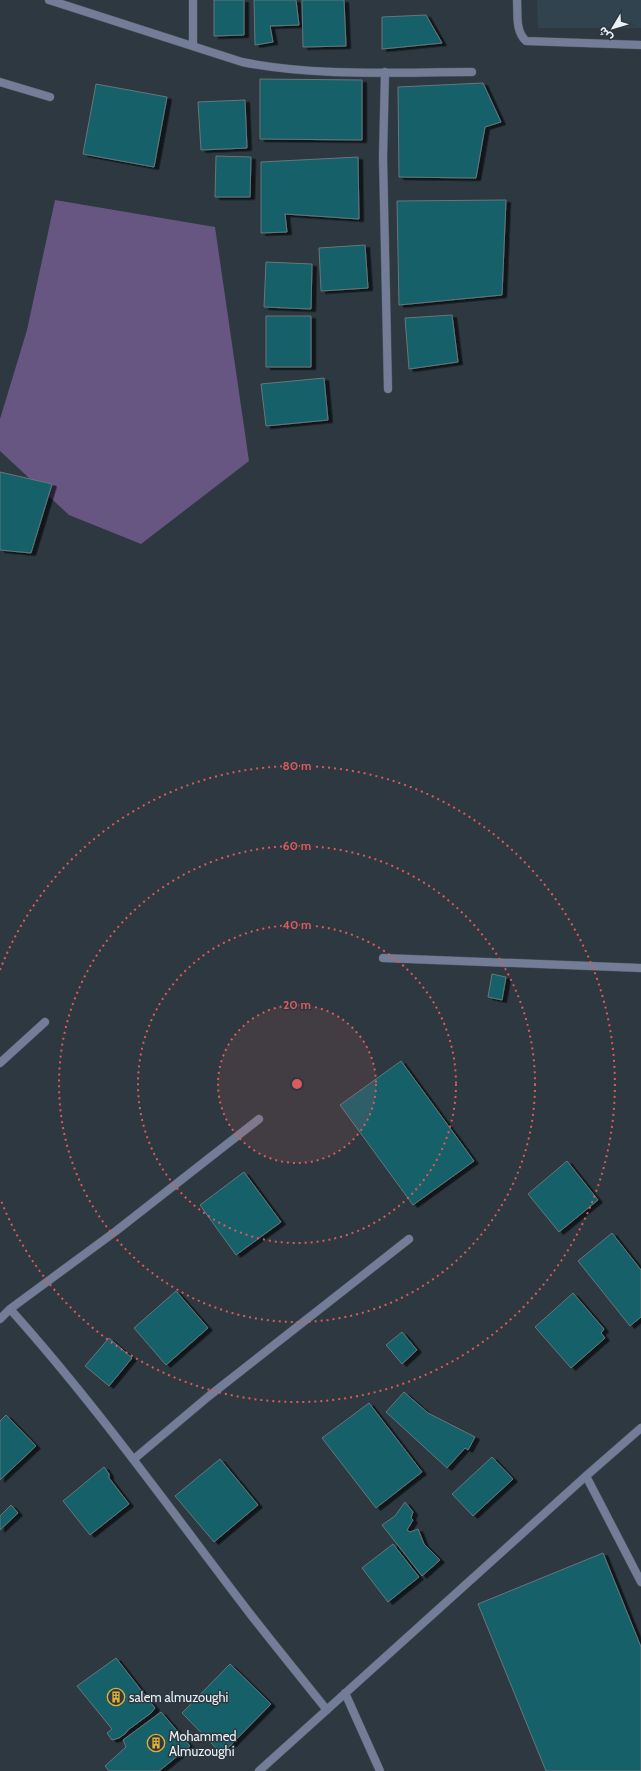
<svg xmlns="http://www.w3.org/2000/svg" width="641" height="1771" font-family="Cabin,'Noto Sans Arabic',sans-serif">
	<defs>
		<filter id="shadow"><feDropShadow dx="4.5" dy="2.5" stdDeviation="0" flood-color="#0009"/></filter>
	</defs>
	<rect width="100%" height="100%" fill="#2d3840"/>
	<path fill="#324350" d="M537,0H641V28H538Z"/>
	<path fill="#675681" d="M55,200L215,227L249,461L141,544L69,515L0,451V419L27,330Z"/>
	<path fill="#13616b" stroke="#66777a" filter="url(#shadow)" d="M214,0H244V35L214,36Z
		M254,0H296L299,25L270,26L273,42L255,45Z
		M302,0H344L346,46L303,47Z
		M426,15L442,43L382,49V17Z
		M260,79L362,80V140L260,139Z
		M483,83L501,122L485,127L476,178L399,177L398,87Z
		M96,84L167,97L154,167L83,154Z
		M245,100L247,148L201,150L198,102Z
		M216,156L251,157L250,197H215Z
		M358,157L359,219L285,214L287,232L261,233V162Z
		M506,200L502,295L399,305L397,201Z
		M365,245L368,288L321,291L319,248Z
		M266,262L312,264L311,309L264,307Z
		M452,315L458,362L409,369L405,318Z
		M266,316H311V367H266Z
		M324,378L328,420L266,426L261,384Z
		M0,472L52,484L31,553L0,550Z
		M492,974L506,977L502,1000L488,997Z
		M401,1061L474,1161L413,1205L340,1105Z
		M567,1161L598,1200L559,1232L528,1194Z
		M244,1172L281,1222L236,1255L200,1205Z
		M612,1233L641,1270V1317L630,1326L578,1261Z
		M176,1291L208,1328L166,1365L134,1328Z
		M573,1293L604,1329L601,1333L605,1338L571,1368L535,1327Z
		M402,1332L417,1350L402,1364L386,1345Z
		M109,1338L132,1358L109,1386L85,1366Z
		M404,1392L428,1413L475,1437L468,1450L465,1448L447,1468L386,1412Z
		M369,1403L422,1472L376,1508L322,1438Z
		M6,1415L36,1446L0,1480V1421Z
		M492,1457L513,1479L473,1516L452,1494Z
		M220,1459L258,1505L214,1542L175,1496Z
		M104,1467L109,1474V1478L129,1504L90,1535L63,1501Z
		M405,1502L413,1512L411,1518L413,1520L407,1530L410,1532L418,1529L424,1544L440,1560L422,1576L382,1525L395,1516Z
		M11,1505L18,1513L0,1530V1516Z
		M393,1544L419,1577L388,1602L362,1568Z
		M603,1553L641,1647V1771H546L478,1604Z
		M116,1658L155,1708L151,1713L128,1730L126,1733L119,1738L112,1740L107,1733L112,1729L77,1686Z
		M230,1664L271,1704L222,1754L182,1713Z
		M161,1712L190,1746L159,1771H109L105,1766L126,1747L123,1740Z"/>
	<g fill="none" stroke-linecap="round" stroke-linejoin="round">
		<defs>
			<path id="street" d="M49,0L242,62C317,77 396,72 472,72
				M193,0V46
				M517,0C518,14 515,31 526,41L641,45
				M385,72L383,157L388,389
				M0,82L50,97
				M383,958L641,968
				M0,1063L45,1022
				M10,1309L116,1231L259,1119
				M0,1319L10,1309C97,1406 172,1512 251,1615C276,1647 302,1679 327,1710
				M134,1459L209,1396L409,1239
				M586,1476L641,1428
				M345,1693L380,1771
				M259,1771L586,1476L641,1582"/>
		</defs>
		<use href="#street" stroke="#4b565d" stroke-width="9"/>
		<use href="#street" stroke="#747d97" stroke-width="8"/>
	</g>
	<circle cx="297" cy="1084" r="79" fill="#db5a5c" fill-opacity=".12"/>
	<g fill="none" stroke="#db5a5c" stroke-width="2" stroke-dasharray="2 4">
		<circle cx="297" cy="1084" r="79"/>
		<circle cx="297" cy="1084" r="159"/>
		<circle cx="297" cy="1084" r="238"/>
		<path d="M0 970A318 318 0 1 1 0 1198"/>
	</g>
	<defs>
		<symbol id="building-ring" viewBox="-11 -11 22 22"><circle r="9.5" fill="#2d3840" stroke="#e2af34" stroke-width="1.5"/><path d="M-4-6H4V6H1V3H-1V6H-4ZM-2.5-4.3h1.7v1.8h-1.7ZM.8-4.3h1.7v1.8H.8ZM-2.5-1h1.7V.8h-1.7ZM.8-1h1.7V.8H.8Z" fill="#e2af34"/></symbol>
	</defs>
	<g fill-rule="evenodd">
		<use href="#building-ring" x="106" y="1687" width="20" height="20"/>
		<use href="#building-ring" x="146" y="1733" width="20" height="20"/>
	</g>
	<g text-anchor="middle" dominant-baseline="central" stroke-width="3" stroke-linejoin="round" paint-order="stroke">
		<g font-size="13" fill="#ebf2f7" stroke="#2d3840" text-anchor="start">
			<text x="129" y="1697">salem almuzoughi</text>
			<text x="169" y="1736">Mohammed<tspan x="169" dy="15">Almuzoughi</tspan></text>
		</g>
	</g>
	<circle cx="297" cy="1084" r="6" fill="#db5a5c" stroke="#2d3840" stroke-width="2"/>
	<g font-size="12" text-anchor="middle" font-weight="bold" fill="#db5a5c" stroke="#2d3840" stroke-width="3" stroke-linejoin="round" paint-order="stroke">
		<text x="297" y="770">80 m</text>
		<text x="297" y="850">60 m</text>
		<text x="297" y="929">40 m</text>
		<text x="297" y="1009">20 m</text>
	</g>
	<g transform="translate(613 28) rotate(232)" stroke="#2d3840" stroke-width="3" paint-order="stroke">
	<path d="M0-3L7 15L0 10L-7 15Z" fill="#ebf2f7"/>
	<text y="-6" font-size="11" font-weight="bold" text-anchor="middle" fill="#ebf2f7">ش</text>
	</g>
</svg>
